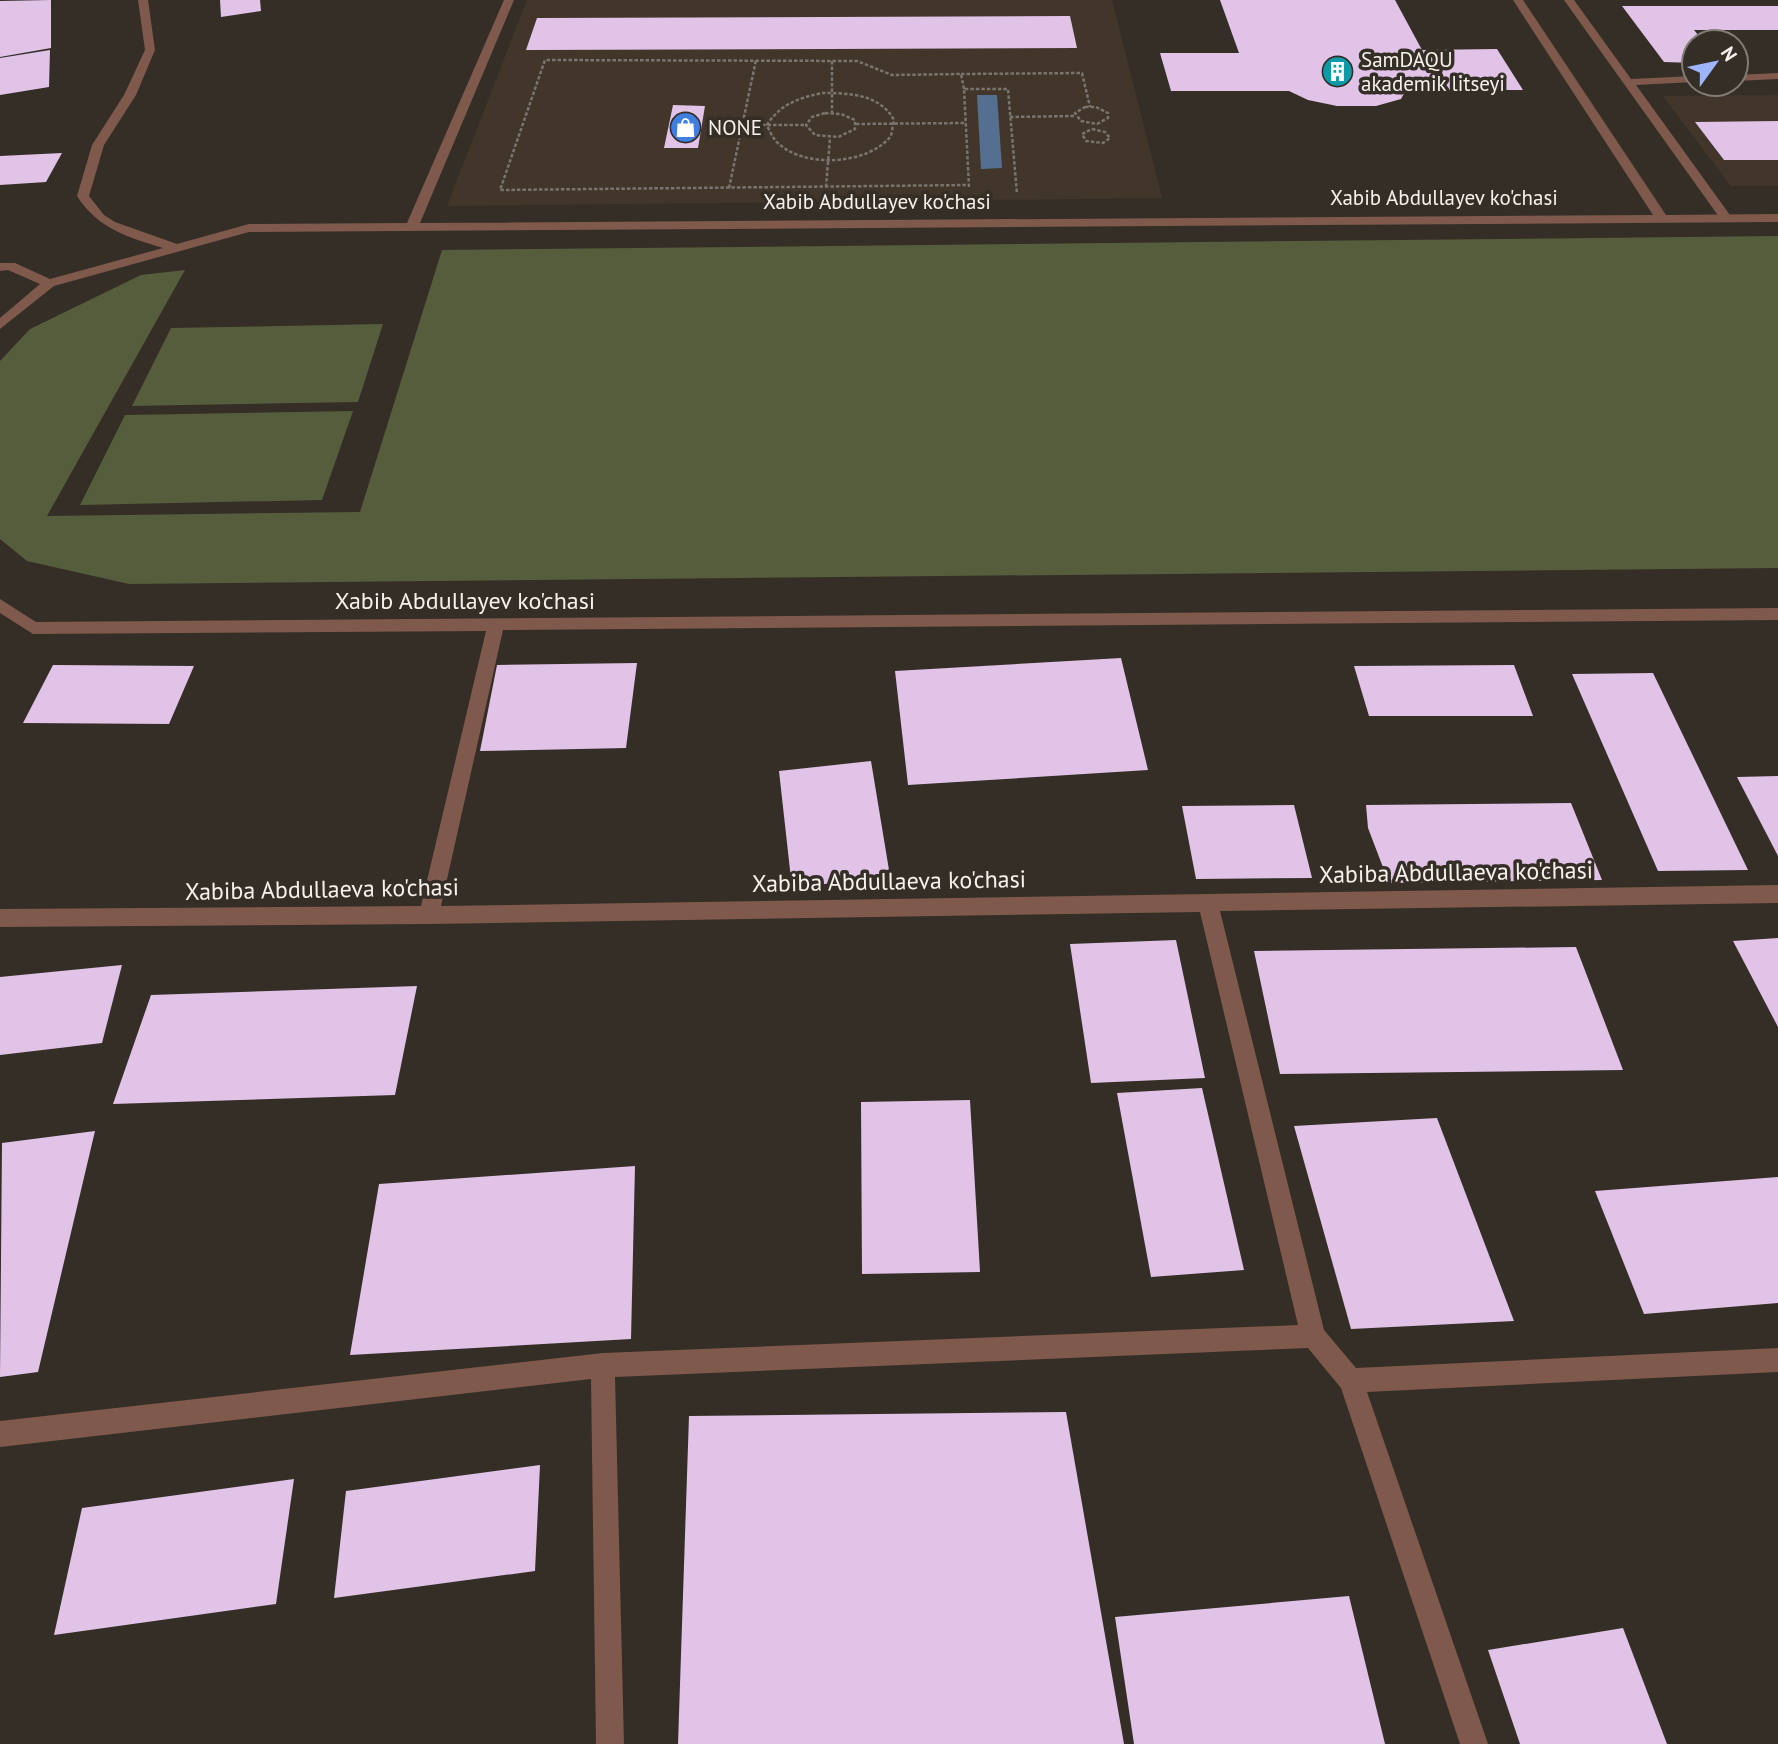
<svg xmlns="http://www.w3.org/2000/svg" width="1778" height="1744" font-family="'PT Sans',sans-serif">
	<rect width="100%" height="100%" fill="#352e27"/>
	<path fill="#42362b" d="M527,0H1112L1162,198L447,206Z
		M1778,95V186H1731L1663,96Z"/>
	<path fill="#565d3d" d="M1778,236V568L129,584L27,561L0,539V361L30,329L141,275L185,270L47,516L360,512L442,250Z
		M383,324L358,402L132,406L171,328Z
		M353,411L322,500L80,505L125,415Z"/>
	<path fill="#556f90" d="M977,95H997L1002,168L981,169Z"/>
	<path fill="#e1c3e8" d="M51,0V48L0,57V1Z
		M220,0H260L261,11L221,17Z
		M1220,0H1395L1422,50L1497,49L1523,90H1406L1401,99L1376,106H1337L1308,100L1289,91H1171L1160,53H1239Z
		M1622,6H1778V30H1694L1704,42H1694V63L1664,62Z
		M1070,16L1077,48L526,50L537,18Z
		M50,50L49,87L0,95V58Z
		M673,105L705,106L698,148H664Z
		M1778,121V160H1724L1695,122Z
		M62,153L46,182L0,185V156Z
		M1121,658L1148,770L908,785L895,671Z
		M637,663L626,748L480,751L497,665Z
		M53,665L194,666L169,724L23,723Z
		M1514,665L1533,716H1369L1354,666Z
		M1653,673L1748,870L1658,871L1572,674Z
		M871,761L890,876L792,888L779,771Z
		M1778,776V856L1737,777Z
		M1571,803L1602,880L1389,883L1368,828L1366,805Z
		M1294,805L1312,878L1196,879L1182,806Z
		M1778,938V1027L1733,941Z
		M1176,940L1205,1078L1091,1083L1070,944Z
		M1576,947L1623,1070L1280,1074L1254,951Z
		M122,965L102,1043L0,1055V977Z
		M417,986L395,1095L113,1104L151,995Z
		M1202,1088L1244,1270L1151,1277L1117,1093Z
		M970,1100L980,1272L862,1274L861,1102Z
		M1437,1118L1514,1321L1351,1329L1294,1126Z
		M95,1131L38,1372L0,1377L2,1143Z
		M635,1166L631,1339L350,1355L379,1184Z
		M1778,1177V1303L1644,1314L1595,1191Z
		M1066,1412L1124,1744H678L689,1416Z
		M540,1465L535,1571L334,1598L346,1491Z
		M294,1479L276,1604L54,1635L82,1508Z
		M1349,1596L1385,1744H1134L1115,1617Z
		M1623,1628L1667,1744H1520L1488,1650Z"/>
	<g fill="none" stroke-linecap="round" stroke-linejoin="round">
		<path stroke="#7a746e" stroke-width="2.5" stroke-dasharray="3.5 2" stroke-linecap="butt" d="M832,61V112
			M961,74L1082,73L1090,107
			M964,89L961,74L892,75L857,61L545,60L500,190L968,185
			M822,93C849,93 880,94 894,120L891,136C867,166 800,169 775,140C772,136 769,130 767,125C780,104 799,98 822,93Z
			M1085,107H1096L1108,113V118L1097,124L1081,121L1075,113Z
			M825,113L841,114L855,120V129L838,137L815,135L806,125L812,117Z
			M1010,117L1076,116
			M856,124L965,123
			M707,125H806
			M1092,129L1105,132L1110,138L1103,143L1086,141L1082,134Z
			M826,187L830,138
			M969,187L964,89H1008L1017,194
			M729,188L756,60"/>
		<path fill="#7f594c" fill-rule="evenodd" d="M1564,0H1574L1631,79L1694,76V82L1636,85L1730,215V221H1722Z
			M1778,73V79L1736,81V75Z"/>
		<path fill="#7f594c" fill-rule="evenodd" d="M138,0H148L155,50L136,95L104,145L89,196L104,215L115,222L177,244L249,224L407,223L504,0H514L420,223L1653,215L1513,0H1523L1666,215L1778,214V222L249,232L54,286L0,329V318L40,284L8,270L0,271V263H15L50,279L163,248C128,237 98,229 77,196L92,145L124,95L145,50Z
			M0,599L36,622L1778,608V620L503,630L441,906L1778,885V903L1220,911L1324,1330L1356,1368L1778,1348V1372L1367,1392L1488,1744H1460L1341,1388L1308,1348L615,1377L624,1744H596L591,1379L0,1447V1421L603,1353L1298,1325L1200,912L429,924L0,927V909L421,906L486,631L33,634L0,613Z"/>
	</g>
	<defs>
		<symbol id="building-disc" viewBox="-11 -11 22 22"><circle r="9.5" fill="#0f9aa8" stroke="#352e27"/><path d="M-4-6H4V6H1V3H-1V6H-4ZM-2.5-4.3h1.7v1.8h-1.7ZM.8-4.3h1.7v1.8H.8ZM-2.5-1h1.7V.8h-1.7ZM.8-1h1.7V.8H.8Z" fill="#fff"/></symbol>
		<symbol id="shop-disc" viewBox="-11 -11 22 22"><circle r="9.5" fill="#3f7fe0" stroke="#352e27"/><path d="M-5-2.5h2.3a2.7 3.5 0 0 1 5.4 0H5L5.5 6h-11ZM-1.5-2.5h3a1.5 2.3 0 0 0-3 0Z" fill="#fff"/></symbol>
	</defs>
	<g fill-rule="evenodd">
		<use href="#building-disc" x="1320" y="54" width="35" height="35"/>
		<use href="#shop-disc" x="668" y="110" width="35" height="35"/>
	</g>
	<g text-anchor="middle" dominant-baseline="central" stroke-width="7" stroke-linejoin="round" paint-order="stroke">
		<g font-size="21" fill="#f6f1ec" stroke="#352e27" text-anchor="start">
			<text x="1361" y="59">SamDAQU<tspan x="1361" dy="24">akademik litseyi</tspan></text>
			<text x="708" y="127">NONE</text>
		</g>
		<g font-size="21" fill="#f6f1ec" stroke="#352e27">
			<text x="1444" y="197">Xabib Abdullayev ko'chasi</text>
			<text x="877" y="201">Xabib Abdullayev ko'chasi</text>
		</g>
		<g font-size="24" fill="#f6f1ec" stroke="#352e27">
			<text x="465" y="600">Xabib Abdullayev ko'chasi</text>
			<text transform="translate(1456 872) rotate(-1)">Xabiba Abdullaeva ko'chasi</text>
			<text transform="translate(889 881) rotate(-1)">Xabiba Abdullaeva ko'chasi</text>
			<text transform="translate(322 889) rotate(-1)">Xabiba Abdullaeva ko'chasi</text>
		</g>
	</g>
	<g transform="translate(1715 63) rotate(57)"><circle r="33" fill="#352e27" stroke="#827c76" stroke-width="2"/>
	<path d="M0-5L12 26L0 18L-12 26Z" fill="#9eb4fd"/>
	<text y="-10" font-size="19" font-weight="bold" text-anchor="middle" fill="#f6f1ec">N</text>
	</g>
</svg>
